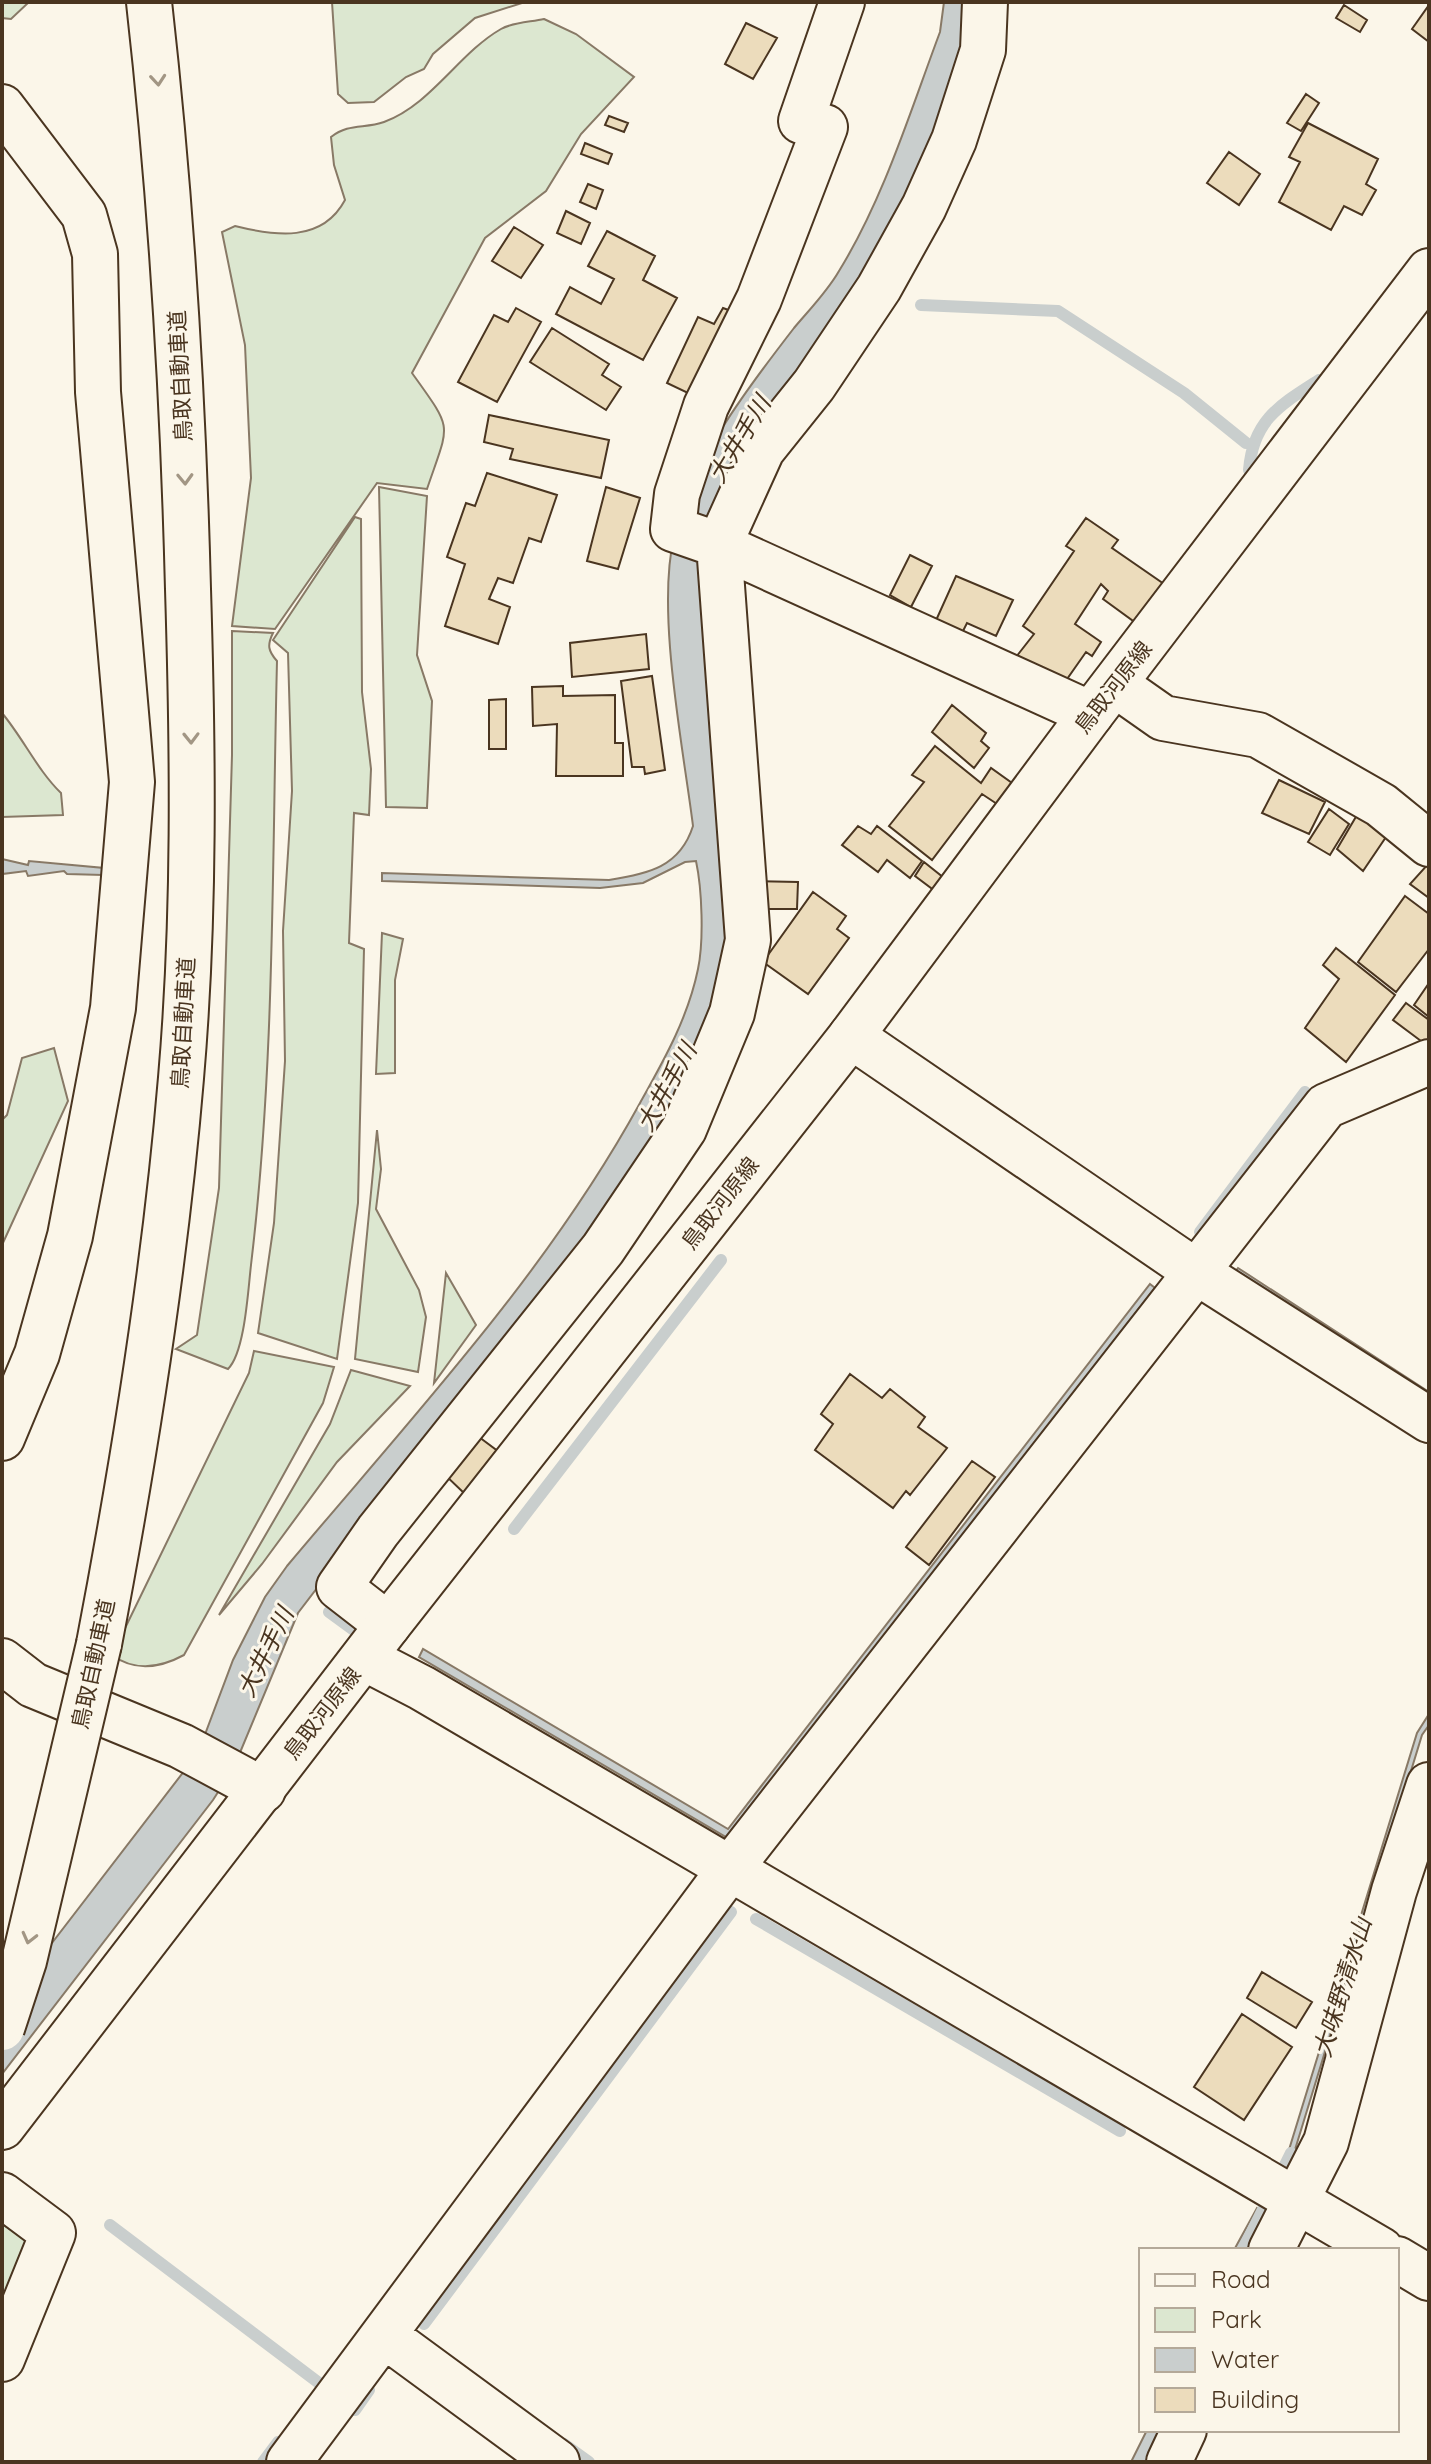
<svg xmlns="http://www.w3.org/2000/svg" width="1431" height="2464" font-family="Quicksand,'Noto Sans JP',sans-serif">
	<rect width="100%" height="100%" fill="#fbf6e9"/>
	<path fill="#dce7d0" stroke="#887966" stroke-width="2" d="M2,2H29L11,19L2,18Z
		M332,2H525L475,18L433,54L424,69L406,77L374,102L348,103L338,94Z
		M544,19L576,34L634,77L581,134L546,191L485,238L412,373C454,432 450,421 427,489L377,483L275,629L232,626L251,478L245,345L222,232L235,226C275,236 322,243 345,200L334,165L331,137C349,123 364,129 384,122C431,105 459,53 501,29C513,22 531,22 544,19Z
		M379,487L427,496L417,655L432,701L427,808L386,807Z
		M355,517L361,519L362,692L371,769L369,815L354,813L349,943L364,949L358,1203L337,1359L258,1333L274,1223L285,1061L283,931L292,791L288,653L273,640Z
		M232,631L273,633C267,645 268,651 277,661C272,862 275,1065 251,1265C248,1290 245,1352 228,1369L176,1349L197,1335L219,1188L232,755Z
		M2,713C23,738 38,771 61,793L63,815L2,817Z
		M382,933L403,939L395,980V1073L376,1074Z
		M54,1048L68,1101L2,1245V1120L7,1115L22,1058Z
		M377,1130L381,1169L376,1209L419,1290L426,1317L418,1372L355,1359Z
		M446,1273L476,1325L434,1383Z
		M254,1351L334,1367L323,1403L184,1655C160,1668 135,1672 112,1655L249,1373Z
		M351,1370L410,1386L337,1462L262,1564L219,1615L330,1424Z
		M2,2224L27,2240L2,2305Z"/>
	<path fill="#c9cecd" stroke="#887966" stroke-width="2" d="M944,2H977L966,64L879,262L745,450L732,933L723,1011L670,1126L298,1613L234,1767L213,1800L2,2074V2008L198,1753L233,1660L265,1597L287,1566C412,1417 547,1273 640,1103C664,1060 688,1018 698,969C704,940 702,889 696,861L685,862L643,883L600,888L382,881V873L609,880C648,874 680,867 693,826C683,746 656,612 674,537C693,459 746,390 794,328C809,310 827,292 839,271C884,198 910,112 940,32Z
		M2,859L28,865L29,861L104,868L103,875L67,874L64,871L28,876L26,871L2,874Z
		M1238,1268L1429,1392V1399L1235,1272Z
		M1150,1284L1155,1288L732,1834L726,1837L419,1657L423,1649L728,1829Z
		M1429,1714V1725L1422,1735L1290,2166H1284L1417,1733Z
		M1257,2208L1271,2214L1252,2250H1234Z
		M1147,2430H1164L1147,2462H1131Z"/>
	<g fill="none" stroke-linecap="round" stroke-linejoin="round">
		<path stroke="#c9cecd" stroke-width="12" d="M921,305L1058,311L1184,393L1246,443
			M1249,470C1253,420 1280,405 1319,380
			M1200,1232L1305,1092
			M514,1529L721,1260
			M329,1612L355,1631
			M756,1919L1120,2131
			M110,2225L319,2383
			M1243,2250L1291,2153
			M424,2324L731,1912
			M355,2410L369,2390
			M564,2444L589,2462
			M263,2462L278,2442"/>
	</g>
	<path fill="#ecdcbc" stroke="#4a3520" stroke-width="2" d="M1344,5L1367,20L1360,32L1336,18Z
		M1429,5V42L1412,29Z
		M746,23L777,38L753,79L725,64Z
		M1306,94L1319,103L1301,131L1287,123Z
		M609,116L628,123L624,132L605,125Z
		M1308,123L1378,159L1366,184L1376,190L1362,215L1344,206L1331,230L1279,202L1300,162L1289,157Z
		M585,143L612,154L608,164L581,154Z
		M1229,152L1260,174L1239,205L1207,183Z
		M588,184L603,190L596,209L580,202Z
		M566,211L590,223L581,244L557,233Z
		M514,227L543,245L521,278L492,261Z
		M607,231L655,256L643,280L677,298L643,360L556,314L570,287L601,304L614,279L588,266Z
		M516,308L541,322L497,402L458,382L494,315L508,322Z
		M723,308L734,312L690,394L667,383L698,317L714,324Z
		M552,328L609,364L602,375L621,387L606,410L530,362Z
		M489,415L609,440L601,478L510,459L513,449L484,442Z
		M487,473L557,495L541,542L529,538L513,583L498,578L489,599L510,607L498,644L445,626L465,564L447,557L466,503L475,506Z
		M606,487L640,498L618,569L587,561Z
		M1086,518L1118,540L1112,548L1164,584L1136,623L1103,599L1108,591L1101,584L1075,624L1101,642L1092,656L1086,652L1060,689L1016,657L1034,634L1023,626L1074,551L1066,546Z
		M910,555L932,566L911,607L890,595Z
		M956,576L1013,600L996,636L967,623L959,639L933,627Z
		M646,634L649,669L572,677L570,643Z
		M652,676L665,770L645,774L644,767H632L621,681Z
		M563,686V696L615,695V743H623V776H556L557,724L533,726L532,687Z
		M506,699V749H489V700Z
		M952,705L986,733L981,741L989,748L974,768L932,732Z
		M935,746L981,783L991,768L1012,783L997,804L982,794L932,860L889,826L924,782L912,775Z
		M1279,780L1325,802L1309,834L1262,813Z
		M1329,809L1349,824L1330,855L1308,842Z
		M1357,815L1386,837L1363,871L1337,849Z
		M858,826L871,834L877,826L922,861L910,878L887,860L878,872L842,845Z
		M924,862L944,878L935,891L915,876Z
		M1429,863V898L1410,884Z
		M756,881L798,882L797,909H756Z
		M813,892L846,916L837,929L849,938L808,994L763,962Z
		M1405,896L1429,914V949L1396,992L1358,962Z
		M1336,948L1395,995L1346,1062L1305,1028L1339,979L1323,965Z
		M1429,983V1017L1414,1005Z
		M1406,1003L1429,1020V1040L1425,1044L1393,1020Z
		M850,1374L882,1398L890,1389L925,1417L918,1427L947,1448L910,1495L906,1491L893,1508L815,1450L833,1424L821,1414Z
		M475,1434L499,1452L466,1495L443,1473Z
		M972,1461L995,1477L929,1565L906,1547Z
		M1262,1972L1312,2002L1296,2028L1247,1998Z
		M1242,2014L1292,2047L1244,2120L1194,2087Z"/>
	<g fill="none" stroke-linecap="round" stroke-linejoin="round">
		<defs>
			<path id="minor" d="M842,2L801,121L825,127L759,299L706,406L677,494L673,529L719,545L1091,714
				M2,107L84,215L95,254L98,392L132,782L113,1008L70,1236L37,1354L2,1438
				M1116,685L1163,718L1258,735L1381,805L1429,844
				M851,1036L1195,1271L1429,1420
				M388,1625L339,1587L378,1531L603,1249L684,1129L732,1013L748,940L719,545L762,450L814,385L879,288L924,207L954,140L983,50L985,2
				M364,1658L422,1688L1381,2250
				M2,1661L33,1685L181,1746L263,1790
				M2,2195L53,2233L2,2359
				M1271,2250L1326,2142L1394,1891L1429,1785
				M1397,2259L1429,2278
				M384,2335L557,2462
				M289,2462L729,1870L1326,1106L1429,1062
				M1169,2462L1184,2430"/>
			<path id="major" d="M2,2127L388,1625L851,1036L1091,714L1429,271"/>
			<path id="highway" d="M99,1644C135,1456 165,1269 181,1078C195,916 193,752 188,589C183,393 171,197 149,2"/>
		</defs>
		<use href="#minor" stroke="#4a3520" stroke-width="48"/>
		<use href="#major" stroke="#4a3520" stroke-width="48"/>
		<use href="#highway" stroke="#4a3520" stroke-width="48"/>
		<use href="#minor" stroke="#fbf6e9" stroke-width="44"/>
		<use href="#major" stroke="#fbf6e9" stroke-width="44"/>
		<use href="#highway" stroke="#fbf6e9" stroke-width="44"/>
		<defs>
			<path id="highway-bridge" d="M2,2028L24,1961L99,1644"/>
		</defs>
		<use href="#highway-bridge" stroke="#4a3520" stroke-width="48" stroke-linecap="butt"/>
		<use href="#highway-bridge" stroke="#fbf6e9" stroke-width="44"/>
	</g>
	<defs><path id="oneway-chevron" d="M-2-3.5L2.5 0L-2 3.5" fill="none" stroke-width="1.6" stroke-linecap="round" stroke-linejoin="round" transform="scale(2)"/></defs>
	<g stroke="#a29684">
		<use href="#oneway-chevron" transform="translate(158 80) rotate(85)"/>
		<use href="#oneway-chevron" transform="translate(185 479) rotate(88)"/>
		<use href="#oneway-chevron" transform="translate(191 738) rotate(89)"/>
		<use href="#oneway-chevron" transform="translate(29 1938) rotate(104)"/>
	</g>
	<g text-anchor="middle" dominant-baseline="central" stroke-width="6" stroke-linejoin="round" paint-order="stroke">
		<g font-size="22" fill="#4a3520" stroke="#fbf6e9">
			<text transform="translate(180 376) rotate(-93)">鳥取自動車道</text>
			<text transform="translate(1113 687) rotate(-52)">鳥取河原線</text>
			<text transform="translate(183 1023) rotate(-87)">鳥取自動車道</text>
			<text transform="translate(720 1203) rotate(-52)">鳥取河原線</text>
			<text transform="translate(93 1664) rotate(-78)">鳥取自動車道</text>
			<text transform="translate(322 1713) rotate(-52)">鳥取河原線</text>
		</g>
		<g font-size="24" font-style="italic" fill="#4a3520" stroke="#fbf6e9">
			<text transform="translate(739 439) rotate(-59)">大井手川</text>
			<text transform="translate(666 1087) rotate(-61)">大井手川</text>
			<text transform="translate(265 1652) rotate(-64)">大井手川</text>
			<text transform="translate(1342 1987) rotate(-73)">大味野清水山</text>
		</g>
	</g>
	<rect width="1431" height="2464" fill="none" stroke="#4a3520" stroke-width="8"/>
	<rect x="1139" y="2248" width="260" height="184" fill="#fbf6e9" stroke="#b4a999" stroke-width="2"/>
	<rect x="1155" y="2274" width="40" height="12" fill="#fbf6e9" stroke="#b4a999" stroke-width="2"/>
	<text x="1211" y="2288" font-size="24" fill="#4a3520">Road</text>
	<rect x="1155" y="2308" width="40" height="24" fill="#dce7d0" stroke="#b4a999" stroke-width="2"/>
	<text x="1211" y="2328" font-size="24" fill="#4a3520">Park</text>
	<rect x="1155" y="2348" width="40" height="24" fill="#c9cecd" stroke="#b4a999" stroke-width="2"/>
	<text x="1211" y="2368" font-size="24" fill="#4a3520">Water</text>
	<rect x="1155" y="2388" width="40" height="24" fill="#ecdcbc" stroke="#b4a999" stroke-width="2"/>
	<text x="1211" y="2408" font-size="24" fill="#4a3520">Building</text>
</svg>
